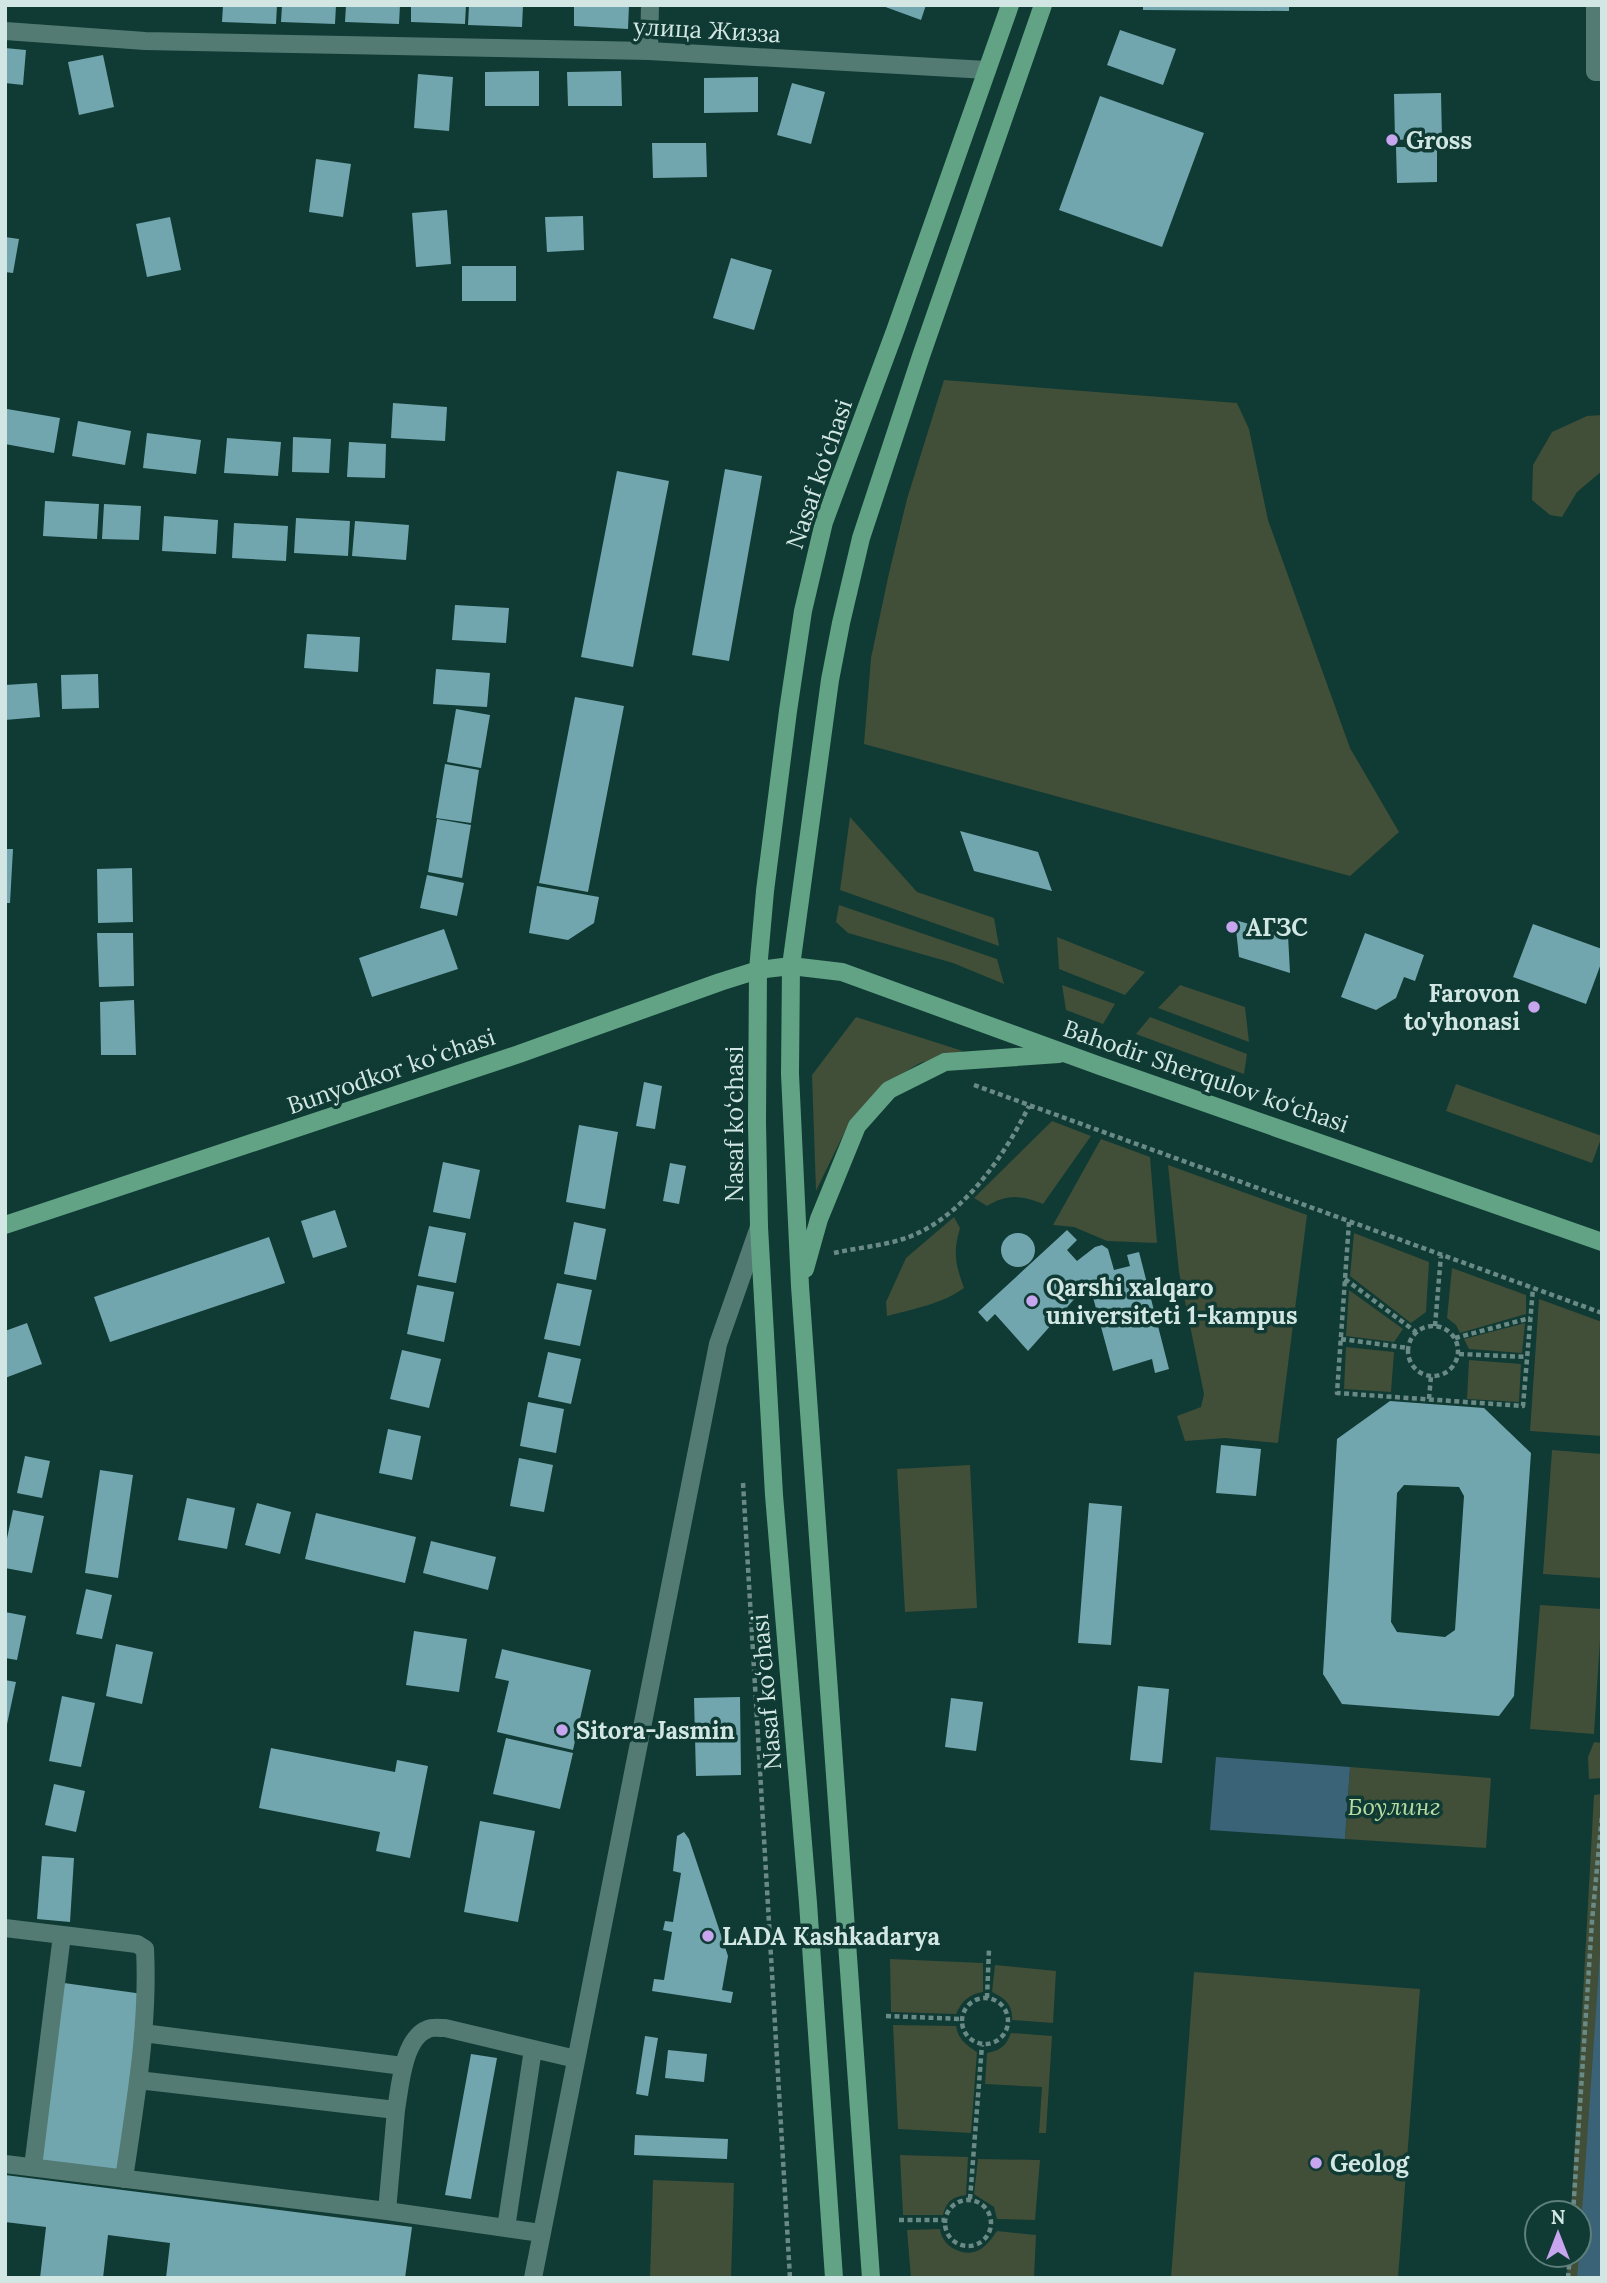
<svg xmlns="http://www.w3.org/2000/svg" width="1607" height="2283" font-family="Lora,serif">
	<rect width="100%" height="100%" fill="#103a34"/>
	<path fill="#414e38" d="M944,380L1237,403L1249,429L1268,520L1350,748L1399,832L1350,876L864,744L871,658L889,573L907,499Z
		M1602,415V471L1577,492L1562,517L1550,515L1532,500L1533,465L1552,432L1587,416Z
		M850,817L917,892L994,918L999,946L840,890Z
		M839,905L997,959L1004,984L953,963L848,933L836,922Z
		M1057,937L1145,972L1125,995L1059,969Z
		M1062,985L1115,1004L1103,1024L1066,1010Z
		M1180,985L1245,1007L1249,1042L1158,1008Z
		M856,1017L963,1051L920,1063L886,1083L850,1121L816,1191L812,1075Z
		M1150,1017L1247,1054L1244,1074L1136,1034Z
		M1456,1084L1602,1136L1592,1163L1446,1111Z
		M1052,1121L1091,1136L1043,1204C1022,1195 1007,1194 987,1206L974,1198Z
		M1101,1139L1150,1157L1157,1243L1107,1241L1074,1227L1053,1225Z
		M1168,1165L1307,1215L1278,1443L1225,1438L1185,1441L1177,1416L1201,1407L1204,1394L1179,1272Z
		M954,1217L960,1228C953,1253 955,1263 964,1288C942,1304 913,1309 887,1316L886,1302L906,1258Z
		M1354,1233L1429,1262L1426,1312L1411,1323L1350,1276Z
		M1452,1268L1526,1295V1314L1460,1333L1456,1325L1447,1318Z
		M1349,1290L1403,1329L1394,1342L1346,1336Z
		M1539,1299L1602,1322V1436L1530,1431Z
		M1525,1323L1522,1353L1469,1349L1464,1339Z
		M1346,1347L1394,1352L1391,1392L1344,1389Z
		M1469,1360L1521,1364L1519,1402L1467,1399Z
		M1552,1450L1602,1454V1578L1543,1574Z
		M970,1465L977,1608L905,1612L897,1469Z
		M1540,1605L1602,1609L1594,1734L1530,1729Z
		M1594,1742L1602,1743V1778L1589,1779L1588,1757Z
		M1350,1767L1491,1778L1486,1848L1345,1839Z
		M1602,1794V2278H1567L1568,2255H1579V2213H1571L1594,1795Z
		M890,1959L983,1963V1992C969,1994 962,2001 956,2014L891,2012Z
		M995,1965L1056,1971L1053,2023L1012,2020C1013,2005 1005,1998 992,1992Z
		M1194,1972L1420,1989L1398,2278H1171Z
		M893,2025L956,2026C958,2039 966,2045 977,2052L971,2133L898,2129Z
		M1011,2033L1052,2036L1046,2133H1039L1042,2087L985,2084L987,2053C1001,2050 1006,2046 1011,2033Z
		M900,2155L968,2157L966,2195C952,2197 947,2201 943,2215H903Z
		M978,2159L1040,2160L1035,2220L997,2219L994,2207L974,2194Z
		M653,2180L734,2183L731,2278H650Z
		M940,2229C942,2247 965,2259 981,2249C988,2244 992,2238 997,2231L1036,2235L1034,2278H911L907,2230Z"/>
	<path fill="#3a6377" d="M1216,1757L1350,1767L1345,1839L1210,1830Z
		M1602,1925V2278H1577L1579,2255Z"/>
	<path fill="#72a6ae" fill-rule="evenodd" d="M223,5H277L276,24L222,22Z
		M282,5H336L335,24L281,22Z
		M346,5H400L399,24L345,22Z
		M411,5H466L465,24L411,22Z
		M469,5H523L522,27L468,25Z
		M574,5H629L628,29L574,26Z
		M880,5H926L921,20Z
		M1143,5H1289V11L1143,10Z
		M1120,30L1176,49L1163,85L1107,65Z
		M5,48L26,50L23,85L5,83Z
		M103,55L114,107L79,115L68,62Z
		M539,71V106H485V72Z
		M621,71L622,106H568L567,72Z
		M418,74L453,77L449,131L414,128Z
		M758,77V112L704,113V78Z
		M792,83L825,92L811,144L777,135Z
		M1441,93L1442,138L1395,140L1394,94Z
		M1100,96L1204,133L1162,247L1059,210Z
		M652,143H706L707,177L653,178Z
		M1396,147H1437V182L1397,183Z
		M316,159L351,164L343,217L309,212Z
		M447,210L451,264L416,267L412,213Z
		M583,216L584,250L547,252L545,217Z
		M170,217L181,270L147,277L136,224Z
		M5,237L19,239L13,273L5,272Z
		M731,258L772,270L754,330L713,318Z
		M462,266H516V301H462Z
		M393,403L447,407L445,441L391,438Z
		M7,409L60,418L54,453L5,444Z
		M78,421L131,431L125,465L72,456Z
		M147,433L201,440L196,474L143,468Z
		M293,437L331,439L329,473L292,472Z
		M227,438L281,442L278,476L224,473Z
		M349,442L386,444L385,478L347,477Z
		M725,469L762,476L729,661L692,655Z
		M617,471L669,481L633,667L581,657Z
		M45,501L99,504L97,539L43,536Z
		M104,504L141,506L139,540L102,539Z
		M164,516L218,520L216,554L162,551Z
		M296,518L350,521L348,556L294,553Z
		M355,521L409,525L406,560L352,556Z
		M234,523L288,526L286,561L232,558Z
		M455,605L509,608L506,643L452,640Z
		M307,634L360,637L358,672L304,668Z
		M436,669L490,673L487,707L433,704Z
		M98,674L99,708L62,709L61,675Z
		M37,683L40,717L5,720V685Z
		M575,697L624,706L588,892L539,883Z
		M456,709L490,715L481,768L447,762Z
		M445,764L479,770L471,823L436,818Z
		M437,819L471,825L462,878L428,872Z
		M960,831L1038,852L1052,891L974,871Z
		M5,849H13L10,903H5Z
		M132,868L133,922L98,923L97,869Z
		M427,875L464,883L457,916L420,908Z
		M537,886L599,897L594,923L568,940L529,933Z
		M1235,920L1288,935L1290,973L1239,957Z
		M1533,924L1602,949V961L1586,1004L1513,977Z
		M444,929L458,969L372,997L359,958Z
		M97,933H133L134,986L99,987Z
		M1365,933L1424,955L1415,981L1404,977L1396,998L1376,1010L1341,997Z
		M134,1000L136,1055H101L100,1002Z
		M644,1082L662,1086L655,1129L636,1126Z
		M579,1125L618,1132L605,1209L566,1202Z
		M443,1162L480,1170L470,1219L433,1212Z
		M670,1163L686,1166L679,1204L663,1201Z
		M335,1210L347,1247L313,1258L301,1221Z
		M574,1222L606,1229L596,1280L564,1274Z
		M429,1226L466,1233L456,1283L418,1276Z
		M1067,1230L1077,1240L1067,1250L1077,1261L1095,1247L1102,1245L1108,1249L1114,1270L1130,1266L1127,1255L1139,1252L1169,1369L1155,1373L1152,1359L1113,1371L1091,1290L1085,1287L1028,1351L995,1314L987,1322L978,1312Z
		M1001 1250a17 17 0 1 1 34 0a17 17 0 1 1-34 0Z
		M269,1237L285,1283L110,1342L94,1297Z
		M557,1283L592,1290L580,1346L544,1339Z
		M417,1285L454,1292L444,1342L407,1334Z
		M27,1323L42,1364L5,1378V1331Z
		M402,1350L441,1359L429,1408L390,1399Z
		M548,1352L581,1359L571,1404L538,1397Z
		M1390,1401L1484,1408L1531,1453L1514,1696L1499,1716L1342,1704L1323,1674L1337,1439ZM1404,1485L1459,1487L1464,1496L1455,1630L1445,1637L1397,1632L1391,1622L1397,1493Z
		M528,1402L564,1409L556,1453L520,1446Z
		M388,1429L421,1436L412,1480L379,1473Z
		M1221,1445L1261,1449L1256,1496L1216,1493Z
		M25,1456L50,1461L42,1498L17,1493Z
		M519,1458L553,1465L544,1512L510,1506Z
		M100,1470L133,1475L118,1578L85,1573Z
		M187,1498L235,1508L227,1549L178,1540Z
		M257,1503L291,1512L280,1554L245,1545Z
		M1089,1503L1122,1506L1111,1645L1078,1643Z
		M13,1510L44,1516L32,1573L5,1568V1548Z
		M316,1513L416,1537L405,1583L305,1559Z
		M431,1541L496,1557L488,1590L423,1573Z
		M86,1589L112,1595L102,1639L76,1634Z
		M5,1612L26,1616L17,1660L5,1658Z
		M414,1631L467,1639L459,1692L406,1685Z
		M116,1644L153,1652L142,1704L106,1696Z
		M502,1649L591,1670L573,1750L497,1732L509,1681L495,1678Z
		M5,1680L16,1682L6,1729H5Z
		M1138,1686L1169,1689L1162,1763L1130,1760Z
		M62,1696L95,1703L81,1767L49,1761Z
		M740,1697L741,1775L696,1776L694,1698Z
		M951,1698L983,1702L976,1751L945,1747Z
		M506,1738L573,1753L560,1809L493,1794Z
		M271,1748L395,1772L397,1760L428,1766L410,1858L376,1851L380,1832L259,1808Z
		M54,1784L85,1791L76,1832L45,1825Z
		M480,1821L535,1831L518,1922L464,1912Z
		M684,1832L689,1839L728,1956L722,1990L733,1992L731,2003L652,1991L654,1979L664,1980L672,1932L663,1930L665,1921L673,1922L681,1873L673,1871L677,1836Z
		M42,1856L74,1858L70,1922L37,1919Z
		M64,1983L143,1994L117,2178L38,2167Z
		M645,2036L658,2038L648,2096L636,2094Z
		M668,2050L707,2054L704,2082L665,2078Z
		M471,2054L497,2058L471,2199L445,2195Z
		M635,2135L728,2139L727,2159L634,2155Z
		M5,2175L412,2227L405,2278H166L170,2243L108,2235L103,2278H40L46,2227L5,2222Z"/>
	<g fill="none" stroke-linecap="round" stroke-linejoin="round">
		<path stroke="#6a8a85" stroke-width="4.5" stroke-dasharray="5 3.5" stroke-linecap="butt" d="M974,1085L1602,1313
			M1349,1222L1337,1393L1523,1406L1533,1288
			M834,1253C856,1248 881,1246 903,1239C960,1221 1004,1157 1029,1106
			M1345,1279L1416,1332
			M1408 1351a25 25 0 1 1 50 0a25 25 0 1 1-50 0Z
			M1435,1326L1441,1255
			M1455,1338L1530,1318
			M1341,1339L1408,1348
			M1459,1354L1527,1357
			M1429,1399L1431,1376
			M743,1483L790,2278
			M962 2021a23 23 0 1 1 46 0a23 23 0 1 1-46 0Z
			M987,1998L989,1949
			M886,2016L962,2019
			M970,2199L982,2045
			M945 2223a23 23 0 1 1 46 0a23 23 0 1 1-46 0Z
			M1573,2213L1592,1921L1602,1815
			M899,2220H945
			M1568,2278L1570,2255"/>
		<path stroke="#537b74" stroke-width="18" d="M1595,5V72H1602
			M5,31L145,41L649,51L987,70
			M649,51L650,5
			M5,1928L137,1944L145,1949C149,2026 135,2103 124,2179
			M143,2033L403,2066
			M138,2080L396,2110C400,2087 403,2038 428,2029C432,2027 440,2028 445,2028L576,2059
			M5,2164L387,2211L541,2233
			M33,2167L62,1935
			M387,2211L396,2110
			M506,2228L533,2049
			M533,2278L718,1344L759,1227"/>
		<path stroke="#61a384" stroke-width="18" d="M5,1225L519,1054L720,982L758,970L791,966L842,972L1100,1066L1602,1242
			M805,1269L819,1219L857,1126L889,1090L945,1062L1059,1054
			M834,2278L808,1903L774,1495L759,1227L757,1122L758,970L765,891L788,711L803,611L824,522L895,331L1010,5
			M871,2278L800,1286L790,1074L791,966L830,680L841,623L861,538L921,356L1043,5"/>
	</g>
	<g fill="#c7a6ef" stroke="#103a34" stroke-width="2.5">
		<circle cx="1392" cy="140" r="7"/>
		<circle cx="1232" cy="927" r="7"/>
		<circle cx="1534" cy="1007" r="7"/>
		<circle cx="1032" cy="1301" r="7"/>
		<circle cx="562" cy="1730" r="7"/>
		<circle cx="708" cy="1936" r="7"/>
		<circle cx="1316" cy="2163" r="7"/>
	</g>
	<g text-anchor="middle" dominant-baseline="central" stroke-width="7" stroke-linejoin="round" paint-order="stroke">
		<g font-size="24" fill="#d2e7e3" stroke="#103a34">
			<text transform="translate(707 30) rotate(3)">улица Жизза</text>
			<text transform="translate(819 474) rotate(-71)">Nasaf ko‘chasi</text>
			<text transform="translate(391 1071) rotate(-19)">Bunyodkor koʻchasi</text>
			<text transform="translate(1206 1076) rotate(19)">Bahodir Sherqulov ko‘chasi</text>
			<text transform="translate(734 1124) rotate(-90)">Nasaf ko‘chasi</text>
			<text transform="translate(766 1692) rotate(-95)">Nasaf ko‘chasi</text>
		</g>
		<g font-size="24" font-weight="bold" fill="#d2e7e3" stroke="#103a34" text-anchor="start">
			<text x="1406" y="140">Gross</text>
			<text x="1246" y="927">АГЗС</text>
			<text x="1520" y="993" text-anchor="end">Farovon<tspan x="1520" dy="28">to'yhonasi</tspan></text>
			<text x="1046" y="1287">Qarshi xalqaro<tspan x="1046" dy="28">universiteti 1-kampus</tspan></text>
			<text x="576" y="1730">Sitora-Jasmin</text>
			<text x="722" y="1936">LADA Kashkadarya</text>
			<text x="1330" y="2163">Geolog</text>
		</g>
		<g font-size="24" font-style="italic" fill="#b8dba1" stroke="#103a34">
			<text x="1394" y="1806">Боулинг</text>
		</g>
	</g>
	<rect width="1607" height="2283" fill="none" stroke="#d2e7e3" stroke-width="14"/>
	<g transform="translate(1558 2234)"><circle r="33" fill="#103a34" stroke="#5e7f7a" stroke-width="2"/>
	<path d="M0-5L12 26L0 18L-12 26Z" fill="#c7a6ef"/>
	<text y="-10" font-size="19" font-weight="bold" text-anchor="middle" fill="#d2e7e3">N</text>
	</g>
</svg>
